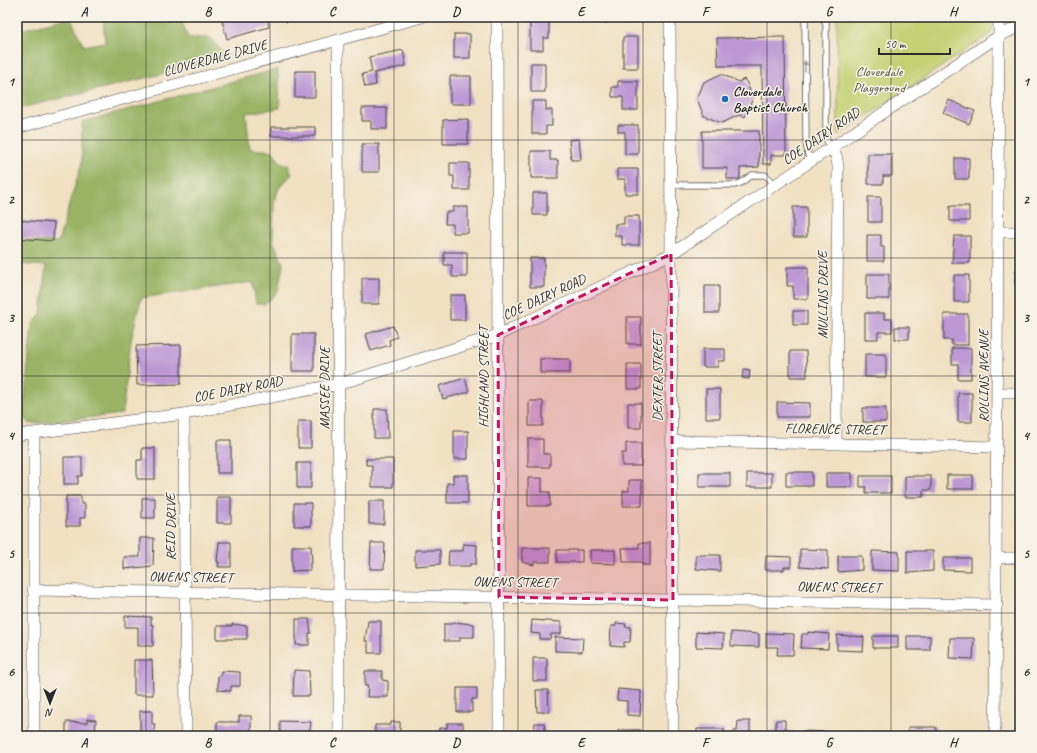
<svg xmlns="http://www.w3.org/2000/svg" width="1037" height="753" font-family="Caveat,sans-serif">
	<rect width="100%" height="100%" fill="#f7f3e8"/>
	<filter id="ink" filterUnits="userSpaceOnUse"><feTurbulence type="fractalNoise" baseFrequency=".025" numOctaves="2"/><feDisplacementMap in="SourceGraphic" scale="8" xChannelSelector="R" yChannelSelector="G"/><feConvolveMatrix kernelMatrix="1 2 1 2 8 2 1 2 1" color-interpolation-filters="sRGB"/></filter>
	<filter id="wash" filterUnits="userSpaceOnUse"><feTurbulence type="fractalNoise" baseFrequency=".012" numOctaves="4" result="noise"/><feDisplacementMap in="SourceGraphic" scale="16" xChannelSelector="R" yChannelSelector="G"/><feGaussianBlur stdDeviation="0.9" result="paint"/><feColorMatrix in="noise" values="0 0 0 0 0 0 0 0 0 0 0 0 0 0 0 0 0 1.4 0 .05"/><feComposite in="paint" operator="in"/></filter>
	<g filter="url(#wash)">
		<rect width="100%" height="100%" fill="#f1e0c2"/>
		<path fill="#c3d173" stroke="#777e4f" d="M837,17H993V29L990,34L838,135Z"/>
		<path fill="#9ab365" stroke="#626f48" d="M70,17L84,46L105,42L103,17H180L188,38H210L228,58L17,109V31Z
			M278,69L280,108L246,113L250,149L273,151L280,162L288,165L292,174L279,188L274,202L273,240L283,264L278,292L265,304H256L253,282L141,298L131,341L122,414L29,424L23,417L32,325L41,314L46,266L17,264V241L58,242L82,162V122Z"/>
		<g id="blocks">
			<path fill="#be98d5" d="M221,17H267L269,27L227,39Z
				M284,17H303L286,22Z
				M596,17H607V23H596Z
				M621,17H635V23H621Z
				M530,20H549V38H543V50H530Z
				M454,34H470V58H454Z
				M623,37H638V68H623Z
				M785,37L786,155H771V164H763L762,66H718L717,38Z
				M403,50L406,66L374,73L376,85L365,87L362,74L372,72L369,57Z
				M531,63H545V92H531Z
				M295,71H315V97H295Z
				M721,74L739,82L744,79L747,83L753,98L745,117L739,115L722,123L704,116L697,99L704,82Z
				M450,76H471V104H450Z
				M618,81H638V110H623V97H612V87H618Z
				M949,100L975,111L969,124L943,113Z
				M532,101H546V110H552V126H546V134H532Z
				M362,108H387V129H371V121H362Z
				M468,119V144H443V120Z
				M618,125H638V154H625V132H618Z
				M271,127H315V136H271Z
				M702,131H759V167L740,168V179H727V168H702Z
				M579,139L581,160H571L569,140Z
				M362,144H379V172H362Z
				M531,151H550V160H558V178H531Z
				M868,154H892V176H883V184H868Z
				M955,158H969V179H955Z
				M450,163H469V190H454V176H450Z
				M617,169H638V194H625V179H617Z
				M533,193H547V215H533Z
				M868,197H881V222H868Z
				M950,206H969V221H950Z
				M453,207H468V233H453V224H445L446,212H453Z
				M793,207H807V237H793Z
				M624,216H639V245H622V236H615V224H624Z
				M17,220L54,223L53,241L17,238Z
				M867,235H881V247H884V261H867Z
				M954,236H970V263H952Z
				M444,252H467V277H452V265H444Z
				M530,258H544V287H530Z
				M787,267H808V299H793V286H787Z
				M1015,271H1020V285H1015Z
				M867,274H889V299H867Z
				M954,275H969V302H954Z
				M362,278H379V304H362Z
				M705,286H719V313H705Z
				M450,295H465V320H450Z
				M793,311H807V325H793Z
				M865,313H884V319H892V332H878V339H865Z
				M944,314H968V345H952V340H944Z
				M627,317H641V344H627Z
				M393,326L397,337L389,340L390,345L371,351L366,334Z
				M895,327H909V339H895Z
				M292,334H314V371H292Z
				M181,345V384L137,385L136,346Z
				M952,348H971V379H958V364H952Z
				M703,349H725V361H718V367H703Z
				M790,351H806L807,377H790Z
				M865,354H886V377H865Z
				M540,359H570V373H540Z
				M627,364H641V389H627Z
				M744,369L750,370L749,379L742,378Z
				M465,378L469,392L443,399L439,386Z
				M706,389H720V418H706Z
				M958,393H972V422H958Z
				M529,401H543V426H529Z
				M777,402L810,403V417H777Z
				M628,403H641V428H628Z
				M863,408H886V422H863Z
				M374,409H387L388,438H374Z
				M298,421H311V448H298Z
				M454,431H468V459H454Z
				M528,439H543V454H550V467H528Z
				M217,440H231V473H217Z
				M626,443H641V466H622V453H626Z
				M142,448H155V479H137V460H142Z
				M64,457H82V476H78V484H64Z
				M366,459H393V487H372V465H366Z
				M297,463H311V488H297Z
				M786,472H812V486H786Z
				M699,473H730V487H699Z
				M747,473H772V487H747Z
				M826,473H852V487H826Z
				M453,475H468V503H447V483H453Z
				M947,475H973V489H947Z
				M860,476H891V493H866V487H860Z
				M905,476H931V490H923V497H905Z
				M528,478H542V492H550V506H528Z
				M629,480H642V506H623V491H629Z
				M66,496H81V504H85V518H80V526H66Z
				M217,497H231V523H217Z
				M142,498H155V518H142Z
				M369,501H384V524H369Z
				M294,503H311V526H294Z
				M140,538H154L153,566L124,569V557H140Z
				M219,542H231V567H218L219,562H217Z
				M371,543H385L384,569H370Z
				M639,543H650V565H642V562H623L622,548H639Z
				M463,544L477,545L476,564H470V566H448L449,551H463Z
				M292,546H311L312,563H310V570L292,571Z
				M522,548H550V562H534V565L522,562Z
				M800,549L828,550V569L800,567Z
				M415,550H440V564L415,566Z
				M557,550H582V562H557Z
				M590,550H615V564L590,563Z
				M872,551L899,552V571L872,570Z
				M907,551H933V571L907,573Z
				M696,555H720V571L696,569Z
				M766,556L791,557V567H784V570H765Z
				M838,556H862V570L838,572Z
				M943,558H970V571L943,570Z
				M125,616L151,617V625H153V646H138V627H125Z
				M296,619H309L311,633H309V645H296Z
				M532,620L561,622V634H551L550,639H540V634L531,633Z
				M368,621H381V653H368V641H365Z
				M453,622L474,624V637H460V641H444V624H453Z
				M616,623L626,624L625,627H631L630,642H624V647L610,646L611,626H616Z
				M232,624L247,626V639H217V626H232Z
				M696,632L724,634L723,648L696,647Z
				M731,632L759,634V647L731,646Z
				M808,632L829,634L828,649L801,648L802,634H808Z
				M766,633L794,634L793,655H777L778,647H766Z
				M837,635L864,637L863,651L837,650Z
				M873,636H898V648H873Z
				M907,636H930V650H907Z
				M555,637L583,638L582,652L555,651Z
				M950,638H974L973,659L949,658Z
				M533,658H547V681H533Z
				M134,660H152L153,695H134Z
				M294,670L309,671L310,696H293Z
				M221,671L240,672V686H231V691L218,690V676H221Z
				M365,671H382V680L388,681V697H367L368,686H365Z
				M457,688H477V699H472V712H457Z
				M618,689L641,691L640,716L627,715V701L617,700Z
				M536,690H548L549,712H537Z
				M140,711H152V724H155L153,736H140Z
				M239,716H251V734H217V722H239Z
				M87,719L96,720L95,736L66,735V722L87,723Z
				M776,720H785V730L793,731V736H769V731H776Z
				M280,721L311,722L310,730H308V735L280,736Z
				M738,721H750V732H760L759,736H733V731H737Z
				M391,722H400V736H375V725H391Z
				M447,723H463V736H439V728H447Z
				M535,723H544L546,736H533Z
				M908,727H936V736H908Z
				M697,729H724V736H697Z
				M618,730H641V736H618Z
				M803,731L829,732V736H803Z
				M944,731L970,732V736H944Z"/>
		</g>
	</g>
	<g filter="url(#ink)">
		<use href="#blocks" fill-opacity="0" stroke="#494642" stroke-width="1"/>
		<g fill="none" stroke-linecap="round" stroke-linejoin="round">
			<defs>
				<path id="lane" d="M805,17L806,142L808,155L812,160
					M821,17L826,22V138L830,148
					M671,185H735L741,183L752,175H765L776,185"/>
				<path id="street" d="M497,17L499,736
					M670,17L673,736
					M338,40L339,736
					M17,128L422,17
					M830,148L836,155L838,166L836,444
					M999,232H1020
					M997,393H1020
					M184,414L186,736
					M17,435L184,414L339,384L498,335L671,254L999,36L1020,26
					M672,441L997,447
					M997,558H1020
					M33,590L997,605
					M34,736V433
					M995,736L999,17"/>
			</defs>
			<use href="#lane" stroke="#494642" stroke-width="7"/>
			<use href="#street" stroke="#494642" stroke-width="12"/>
			<use href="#lane" stroke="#fff" stroke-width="5.5"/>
			<use href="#street" stroke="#fff" stroke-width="11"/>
		</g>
		<defs><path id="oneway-solid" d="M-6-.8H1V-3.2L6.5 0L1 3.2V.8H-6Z"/></defs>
		<use fill="#a0a0a0" href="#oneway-solid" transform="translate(805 66) rotate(-90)"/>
	</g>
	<path fill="#c2185b" fill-opacity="0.2" stroke="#c2185b" stroke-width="3" stroke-dasharray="8 5" stroke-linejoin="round" d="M671,254L673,600L499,597L498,335Z"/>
	<path fill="none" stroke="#2b2b2b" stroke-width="1" stroke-opacity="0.55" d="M146,17V736M270,17V736M394,17V736M518,17V736M643,17V736M767,17V736M891,17V736M17,140H1020M17,258H1020M17,376H1020M17,495H1020M17,613H1020"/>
	<circle fill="#1f6fb2" stroke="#f7f3e8" stroke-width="1.5" cx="725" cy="99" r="4"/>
	<g text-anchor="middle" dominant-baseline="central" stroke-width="3" stroke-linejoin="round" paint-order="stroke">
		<g font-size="14" fill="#2b2b2b" stroke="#f7f3e8">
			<text transform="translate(215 58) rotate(-15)">CLOVERDALE DRIVE</text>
			<text transform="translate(821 136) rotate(-34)">COE DAIRY ROAD</text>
			<text transform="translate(822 295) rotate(-90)">MULLINS DRIVE</text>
			<text transform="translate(544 297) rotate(-25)">COE DAIRY ROAD</text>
			<text transform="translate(983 376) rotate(-90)">ROLLINS AVENUE</text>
			<text transform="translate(483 377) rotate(-90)">HIGHLAND STREET</text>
			<text transform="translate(657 377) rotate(-90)">DEXTER STREET</text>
			<text transform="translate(324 388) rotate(-90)">MASSEE DRIVE</text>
			<text transform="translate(238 389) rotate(-11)">COE DAIRY ROAD</text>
			<text transform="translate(835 429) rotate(1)">FLORENCE STREET</text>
			<text transform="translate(170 527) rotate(-90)">REID DRIVE</text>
			<text transform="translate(191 577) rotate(1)">OWENS STREET</text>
			<text transform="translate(515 582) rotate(1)">OWENS STREET</text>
			<text transform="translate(839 587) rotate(1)">OWENS STREET</text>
		</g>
		<g font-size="14" fill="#51543d" stroke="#f7f3e8">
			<text x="879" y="71">Cloverdale<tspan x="879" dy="16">Playground</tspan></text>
		</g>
		<g font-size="14" font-weight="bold" fill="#2b2b2b" stroke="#f7f3e8" text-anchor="start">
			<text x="733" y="91">Cloverdale<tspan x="733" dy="16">Baptist Church</tspan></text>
		</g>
	</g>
	<rect width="1037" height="753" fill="none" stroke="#f7f3e8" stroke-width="44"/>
	<g transform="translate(50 703) rotate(180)" stroke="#f7f3e8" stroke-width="3" paint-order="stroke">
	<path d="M0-3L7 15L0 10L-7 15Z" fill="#2b2b2b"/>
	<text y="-6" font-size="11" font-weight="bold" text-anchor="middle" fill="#2b2b2b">N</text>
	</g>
	<path d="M879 48v6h71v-6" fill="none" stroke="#2b2b2b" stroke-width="2"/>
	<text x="885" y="48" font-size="12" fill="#2b2b2b" stroke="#f7f3e8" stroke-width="3" paint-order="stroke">50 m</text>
	<rect x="22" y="22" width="993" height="709" fill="none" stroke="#2b2b2b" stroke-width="1.5"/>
	<g font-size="13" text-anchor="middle" font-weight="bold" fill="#2b2b2b">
		<text x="84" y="16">A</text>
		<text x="208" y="16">B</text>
		<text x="332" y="16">C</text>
		<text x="456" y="16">D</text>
		<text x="581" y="16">E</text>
		<text x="705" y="16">F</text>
		<text x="829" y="16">G</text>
		<text x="953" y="16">H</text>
		<text x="11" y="86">1</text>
		<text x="1026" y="86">1</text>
		<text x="11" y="204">2</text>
		<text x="1026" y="204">2</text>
		<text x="11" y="322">3</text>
		<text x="1026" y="322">3</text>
		<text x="11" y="440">4</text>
		<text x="1026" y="440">4</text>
		<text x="11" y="558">5</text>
		<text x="1026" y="558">5</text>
		<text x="11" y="676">6</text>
		<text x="1026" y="676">6</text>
		<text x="84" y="747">A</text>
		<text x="208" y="747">B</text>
		<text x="332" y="747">C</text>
		<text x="456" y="747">D</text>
		<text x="581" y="747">E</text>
		<text x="705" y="747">F</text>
		<text x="829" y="747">G</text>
		<text x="953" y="747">H</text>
	</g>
</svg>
